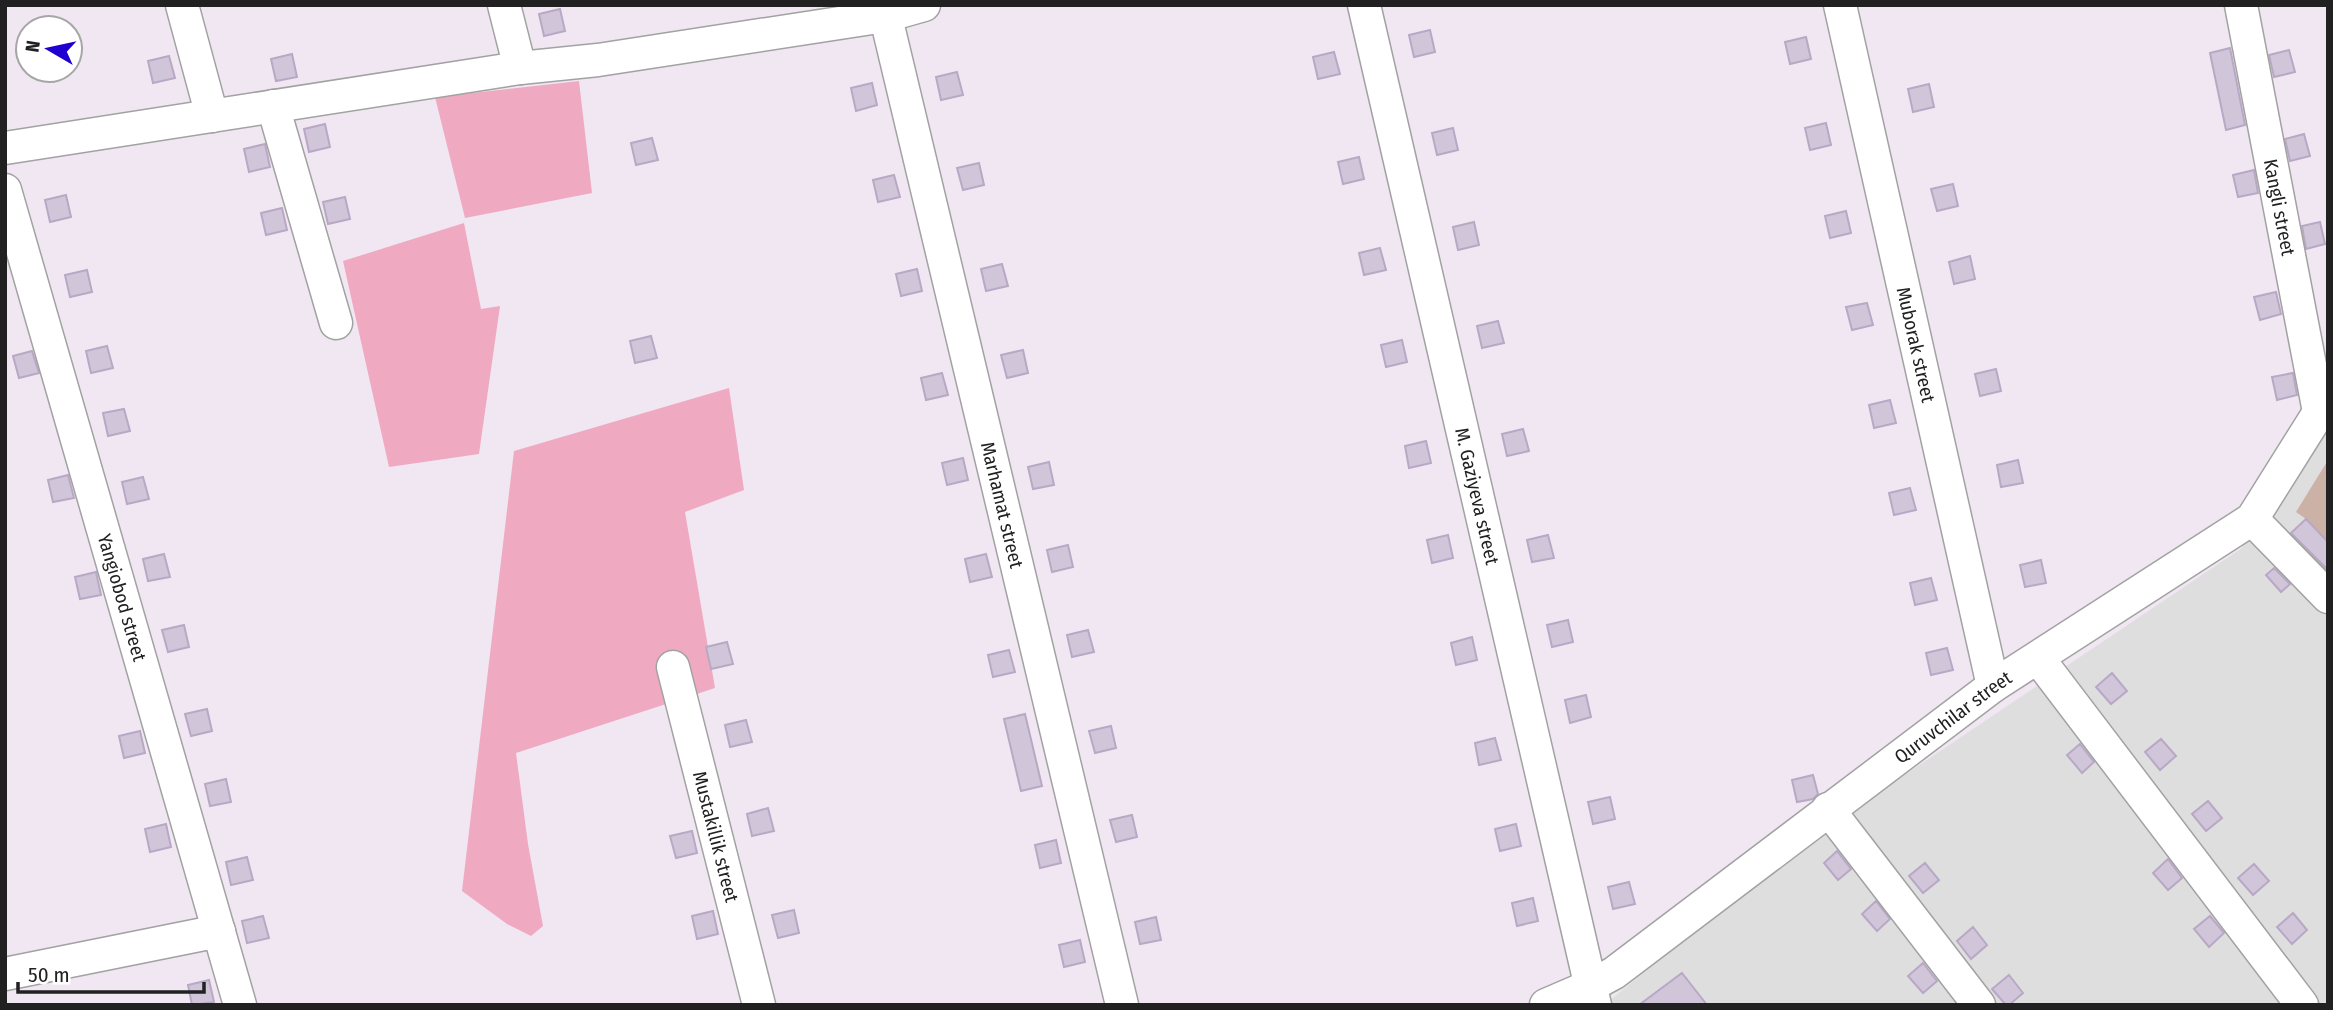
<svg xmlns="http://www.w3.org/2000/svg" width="2333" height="1010" font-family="'Fira Sans Condensed',sans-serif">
	<rect width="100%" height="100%" fill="#f0e7f2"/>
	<path fill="#dededf" d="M2328,397V1005H1610L1608,1002L1790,852L2242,548Z"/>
	<path fill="#efaac1" d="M579,81L592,193L465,218L435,97Z
		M464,223L481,309L500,306L479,454L389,467L343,261Z
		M729,388L744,490L685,512L715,688L516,753L528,844L543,926L531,936L507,924L462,891L514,451Z"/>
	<path fill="#ccb1a6" d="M2328,460V585L2285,539L2306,519L2296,512Z"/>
	<path fill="#d1c6d9" stroke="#b9a8c5" stroke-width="2" d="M560,9L565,31L544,36L539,14Z
		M1430,30L1435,52L1414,57L1409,35Z
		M1806,37L1811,59L1790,64L1785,42Z
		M2230,48L2245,125L2226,130L2210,53Z
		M2289,50L2295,72L2274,77L2269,55Z
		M1334,52L1340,74L1318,79L1313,57Z
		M292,54L297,77L276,81L271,59Z
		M169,56L175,78L153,83L148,61Z
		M957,72L963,95L941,100L936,77Z
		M872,83L877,105L856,111L851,88Z
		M1929,84L1934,107L1913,112L1908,89Z
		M1826,123L1831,145L1810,150L1805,128Z
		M325,124L330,147L309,152L304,129Z
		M1453,128L1458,150L1437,155L1432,133Z
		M2304,134L2310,156L2290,161L2285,139Z
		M652,138L658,160L636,165L631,143Z
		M265,144L270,167L249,172L244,149Z
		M1359,157L1364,179L1343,184L1338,162Z
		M979,163L984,185L963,190L957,168Z
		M2254,170L2258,193L2238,197L2233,175Z
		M894,175L900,197L878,202L873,180Z
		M1953,184L1958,206L1937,211L1931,189Z
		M66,195L71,217L50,222L45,200Z
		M345,197L350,219L328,224L323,202Z
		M282,208L287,230L266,235L261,213Z
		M1846,211L1851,233L1830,238L1825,216Z
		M1474,222L1479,245L1458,250L1453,227Z
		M2320,222L2325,244L2306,249L2302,226Z
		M1380,248L1386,270L1364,275L1359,253Z
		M1970,256L1975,279L1954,284L1949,262Z
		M1002,264L1008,286L986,291L981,269Z
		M917,269L922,291L901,296L896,274Z
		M87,270L92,292L70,297L65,275Z
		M2276,292L2281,314L2260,320L2254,297Z
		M1867,303L1873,325L1852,330L1846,307Z
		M1498,321L1504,343L1482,348L1477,326Z
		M651,336L657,358L635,363L630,341Z
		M1402,340L1407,362L1386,367L1381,345Z
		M107,346L113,368L91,373L86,351Z
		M1023,350L1028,373L1007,378L1001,355Z
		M32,351L39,373L19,378L13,356Z
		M1996,369L2001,391L1980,396L1975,374Z
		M942,373L948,395L926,400L921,378Z
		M2293,373L2297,395L2277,400L2272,377Z
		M1890,400L1896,423L1874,428L1869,405Z
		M124,409L130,431L108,436L103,413Z
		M1523,429L1529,451L1507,456L1502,434Z
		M1426,441L1431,463L1409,468L1405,446Z
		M963,458L968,480L947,485L942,463Z
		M2018,460L2023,483L2001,487L1997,465Z
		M1049,462L1054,485L1033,489L1028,467Z
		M68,475L74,498L53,502L48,480Z
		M143,477L149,499L127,504L122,482Z
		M1910,488L1916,510L1894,515L1889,493Z
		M2306,519L2328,542V570L2291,533Z
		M1448,535L1453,558L1432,563L1427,540Z
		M1548,535L1554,558L1532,562L1527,540Z
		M1068,545L1073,567L1052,572L1047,550Z
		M164,554L170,577L148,581L143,559Z
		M986,554L992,577L970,582L965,559Z
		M2041,560L2046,583L2025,587L2020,565Z
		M2274,568L2290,584L2281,592L2266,575Z
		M96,572L101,595L80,599L75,577Z
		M1931,578L1937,600L1915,605L1910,583Z
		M1568,620L1573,642L1552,647L1547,625Z
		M184,625L189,647L168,652L162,630Z
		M1088,630L1094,652L1072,657L1067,635Z
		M1472,637L1477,660L1456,665L1451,643Z
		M727,642L733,664L711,669L706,647Z
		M1947,648L1953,670L1931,675L1926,653Z
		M1009,650L1015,672L993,677L988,655Z
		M2112,673L2127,691L2111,704L2096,687Z
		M1586,695L1591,717L1570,723L1565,700Z
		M207,709L212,731L191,736L185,714Z
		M1025,714L1042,786L1021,791L1004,719Z
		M746,720L752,742L730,747L725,725Z
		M1111,726L1116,748L1095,753L1089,731Z
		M140,731L145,753L124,758L119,736Z
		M1495,738L1501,760L1479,765L1475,743Z
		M2161,739L2176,756L2160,770L2145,752Z
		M2080,744L2094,762L2082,773L2067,755Z
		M1813,775L1818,794L1813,799L1797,802L1792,780Z
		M226,779L231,802L210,806L205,784Z
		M1610,797L1615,819L1593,824L1588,802Z
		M2208,801L2222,818L2206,831L2192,814Z
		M768,808L774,831L752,836L747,814Z
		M1132,815L1137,837L1116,842L1110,820Z
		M166,824L171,847L150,852L145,829Z
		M1516,824L1521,846L1500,851L1495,829Z
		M692,831L697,853L676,858L670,836Z
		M1056,840L1061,863L1040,868L1035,845Z
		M1837,851L1851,869L1838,880L1824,863Z
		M247,857L253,880L231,885L226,862Z
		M2168,859L2182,878L2168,890L2153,873Z
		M1925,863L1939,880L1923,893L1909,876Z
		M2254,864L2269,881L2253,895L2238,878Z
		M1629,882L1635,904L1613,909L1608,887Z
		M1533,898L1538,921L1517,926L1512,903Z
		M1876,901L1890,919L1877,931L1862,914Z
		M794,910L799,933L778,938L772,915Z
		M713,911L718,934L697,939L692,916Z
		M2293,913L2307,930L2292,944L2277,927Z
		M263,916L269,938L247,943L242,921Z
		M2210,916L2224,933L2209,947L2194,929Z
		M1156,917L1161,940L1140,944L1135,922Z
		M1973,927L1987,945L1971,959L1957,941Z
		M1080,940L1085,962L1064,967L1059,945Z
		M1923,963L1937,981L1923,993L1908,976Z
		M1682,973L1707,1005H1639Z
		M2009,975L2023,993L2009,1005H2006L1992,989Z
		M209,980L214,1002L192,1005L188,985Z"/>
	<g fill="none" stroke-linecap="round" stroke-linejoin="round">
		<defs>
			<g id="minor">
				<path d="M182,5L212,116"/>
				<path d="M504,5L520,68"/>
				<path id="s1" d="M883,5L1122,1005"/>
				<path id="s2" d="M1364,5L1595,1005"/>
				<path id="s3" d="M1840,5L1993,686"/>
				<path id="s4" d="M2241,5L2319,412"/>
				<path d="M273,106L336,323"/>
				<path d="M5,148L520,68L598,60L885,16L924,5"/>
				<path id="s5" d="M5,190L240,1005"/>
				<path d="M2252,519L2328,597"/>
				<path d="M2038,658L2302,1005"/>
				<path id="s6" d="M673,667L759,1005"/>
				<path d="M1828,809L1979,1005"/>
				<path d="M5,974L219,931"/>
				<path id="s7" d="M1546,1005L1590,986L1614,973L1993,686L2252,519L2328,398"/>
			</g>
		</defs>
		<use href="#minor" stroke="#a2a2a2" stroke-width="35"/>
		<use href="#minor" stroke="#fff" stroke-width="32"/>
	</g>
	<g text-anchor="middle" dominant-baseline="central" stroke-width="5" stroke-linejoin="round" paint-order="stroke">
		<g font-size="19" fill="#212121" stroke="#fff">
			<text stroke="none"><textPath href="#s4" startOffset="206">Kangli street</textPath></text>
			<text stroke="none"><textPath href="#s3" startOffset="348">Muborak street</textPath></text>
			<text stroke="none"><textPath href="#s2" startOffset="504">M. Gaziyeva street</textPath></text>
			<text stroke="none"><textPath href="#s1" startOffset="514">Marhamat street</textPath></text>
			<text stroke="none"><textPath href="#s5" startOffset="424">Yangiobod street</textPath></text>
			<text stroke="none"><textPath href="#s7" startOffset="500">Quruvchilar street</textPath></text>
			<text stroke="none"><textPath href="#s6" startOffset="175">Mustakillik street</textPath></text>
		</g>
	</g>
	<rect width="2333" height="1010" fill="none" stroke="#212121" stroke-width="14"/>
	<g transform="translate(49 49) rotate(279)"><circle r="33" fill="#ffffff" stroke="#a6a6a6" stroke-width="2"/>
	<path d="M0-5L12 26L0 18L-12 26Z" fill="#1f00d1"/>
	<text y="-10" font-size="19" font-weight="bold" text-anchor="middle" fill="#212121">N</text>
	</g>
	<path d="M18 982v10h186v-10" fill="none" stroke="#212121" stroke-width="3.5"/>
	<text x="28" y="982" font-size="21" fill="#212121" stroke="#ffffff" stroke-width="5" paint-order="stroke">50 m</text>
</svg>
